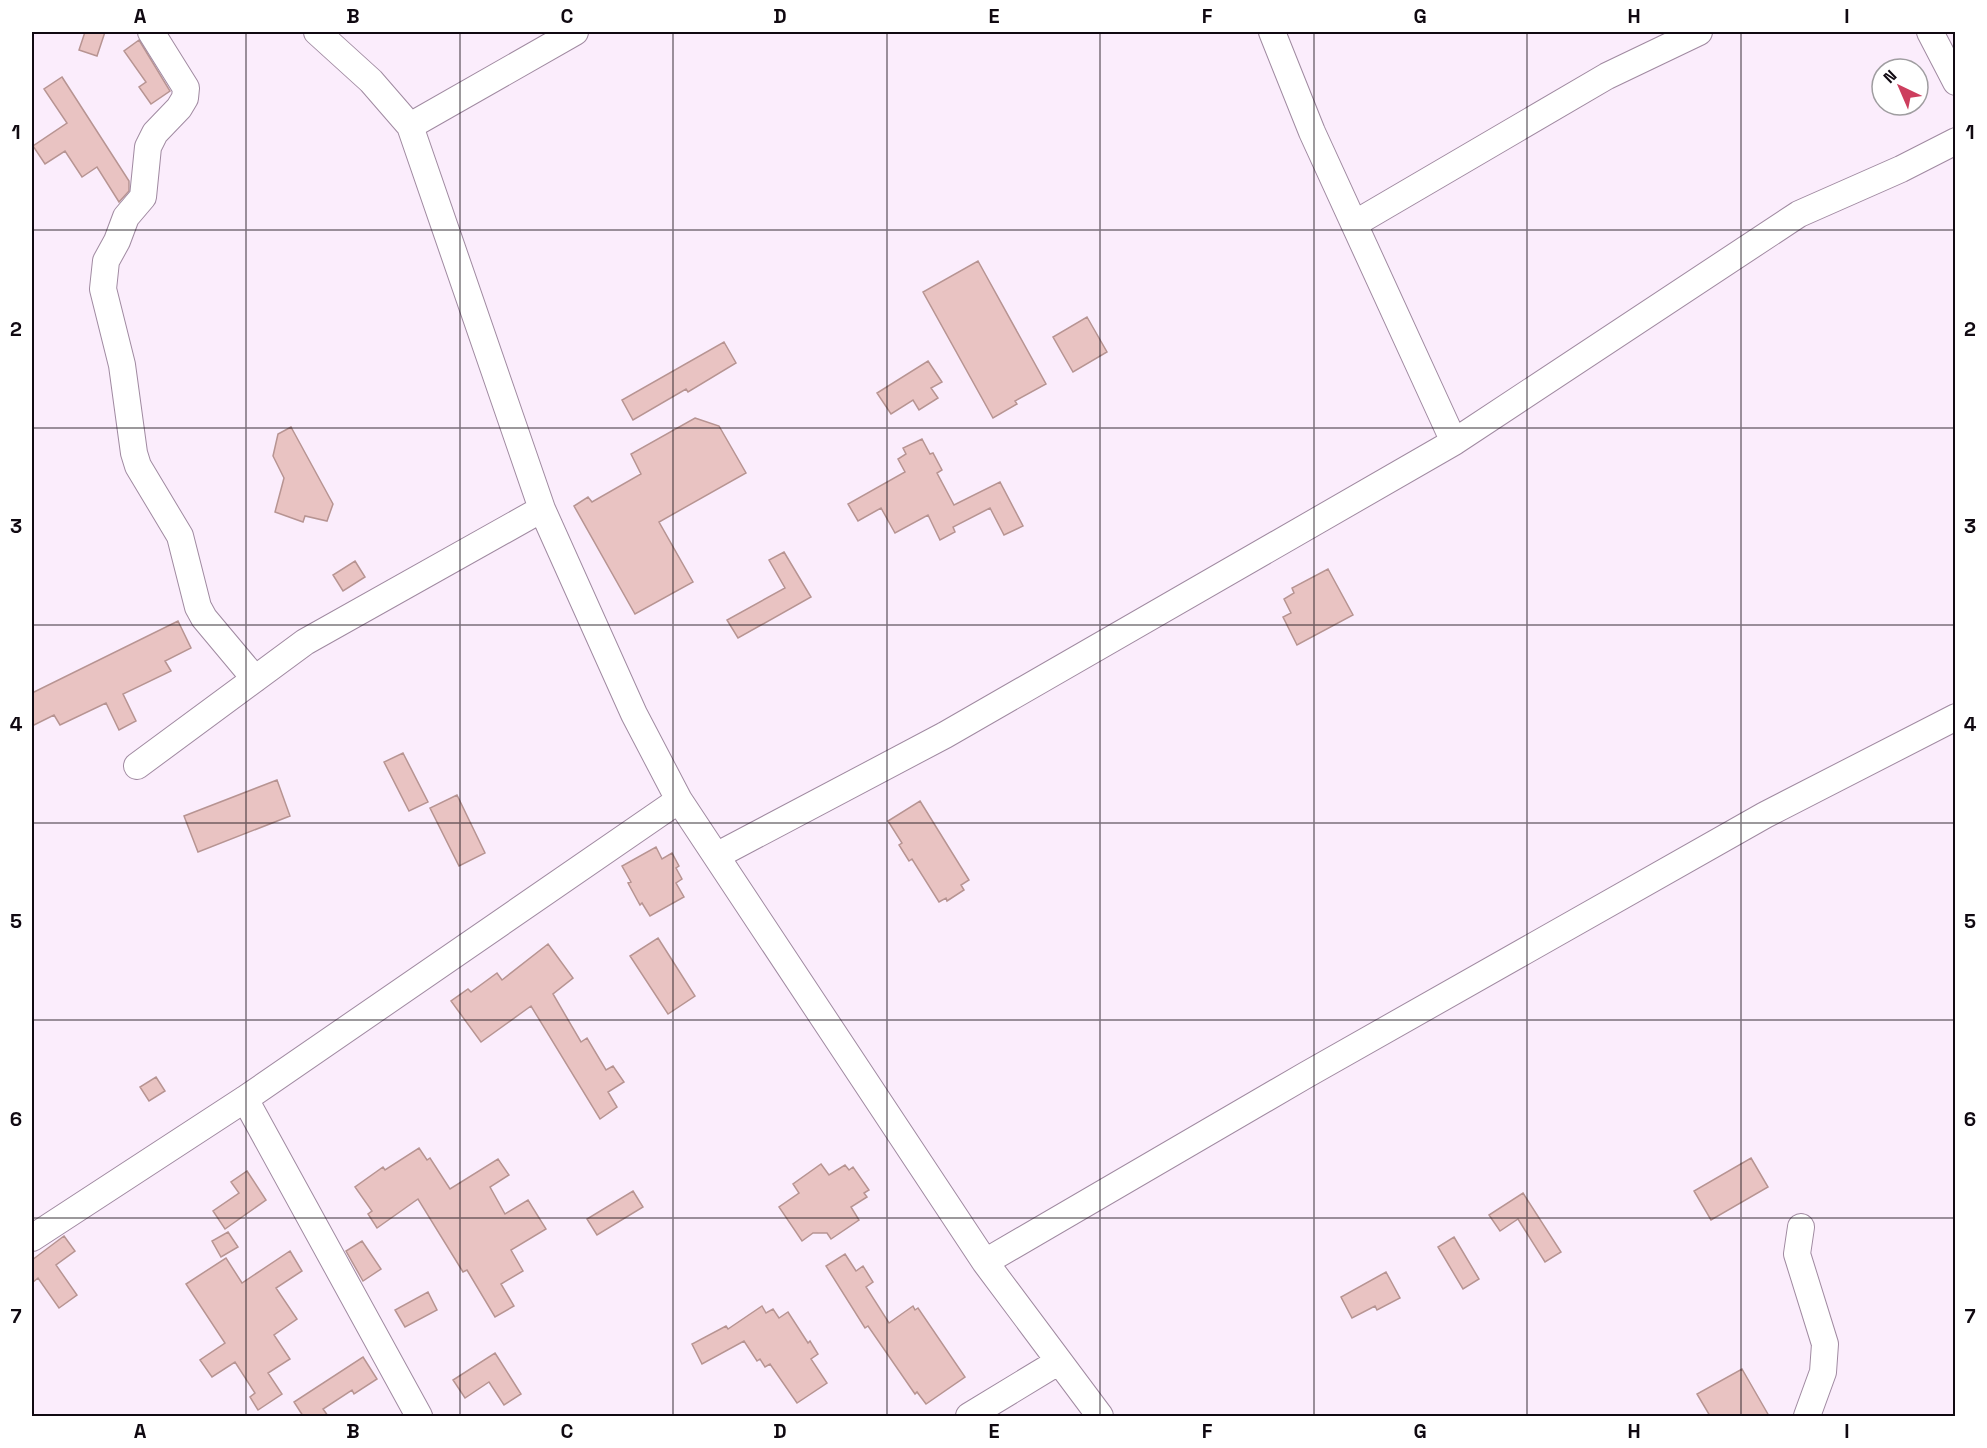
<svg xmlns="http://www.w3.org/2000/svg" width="1987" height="1448" font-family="'Space Grotesk',sans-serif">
	<rect width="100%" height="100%" fill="#fbedfc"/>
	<path fill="#e9c3c2" stroke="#b79492" stroke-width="1.5" d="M85,32H105L97,56L79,50Z
		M139,40L170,91L151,104L139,87L146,82L124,51Z
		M62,77L129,181V191L119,202L97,167L82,177L65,151L45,164L33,146L67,123L44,89Z
		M978,261L1046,384L1015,401L1017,404L993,418L923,292Z
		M1087,317L1107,352L1073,372L1053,337Z
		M724,342L736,363L688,392L686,389L633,420L622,400Z
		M928,361L942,382L931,388L938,398L919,410L913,400L891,414L877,393Z
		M695,418L719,426L746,473L659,522L693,582L635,614L574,506L588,497L592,502L641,474L631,454Z
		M291,427L333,504L327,521L305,516L303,522L275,512L284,478L273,456L278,434Z
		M922,439L930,454L933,453L942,470L937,473L954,505L1000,482L1023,526L1004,535L990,508L953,527L955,532L940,540L928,515L895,533L881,508L858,521L848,504L905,472L898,459L906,454L903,448Z
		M784,552L811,597L738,638L727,620L785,588L769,560Z
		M355,561L365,577L343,591L333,575Z
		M1328,569L1353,615L1297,645L1283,617L1291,613L1284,599L1294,593L1292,588Z
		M178,621L191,648L165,661L171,671L123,694L136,721L119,730L106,703L60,725L54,715L32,726V693Z
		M403,753L428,802L409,811L384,762Z
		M277,780L290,816L198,852L184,816Z
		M457,795L485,853L459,866L430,808Z
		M920,801L969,880L961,885L964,890L947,901L946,898L939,902L912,859L909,861L899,845L902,843L888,821Z
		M656,847L662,859L672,853L679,866L676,868L682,879L676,883L684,897L650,916L642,903L640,905L628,883L631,882L622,866Z
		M658,938L695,996L668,1014L630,956Z
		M548,944L573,978L553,994L581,1042L587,1038L606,1070L613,1066L624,1082L608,1092L617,1107L600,1119L531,1006L481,1042L451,1001L468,989L471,992L497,973L502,980Z
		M156,1077L165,1091L149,1101L140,1087Z
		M419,1148L427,1160L430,1158L450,1189L498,1159L509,1175L490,1187L505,1214L528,1200L546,1229L511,1250L523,1271L501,1284L514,1306L495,1317L467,1270L463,1272L418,1199L377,1228L368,1214L372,1211L355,1187L383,1167L385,1170Z
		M1751,1158L1768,1187L1711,1220L1694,1191Z
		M821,1164L829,1175L845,1165L849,1170L853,1167L869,1190L864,1193L867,1197L851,1207L859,1220L831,1239L827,1233H813L802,1241L779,1207L799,1193L793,1184Z
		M247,1171L266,1200L225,1229L213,1211L239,1193L231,1182Z
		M633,1191L643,1207L597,1235L587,1219Z
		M1523,1193L1561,1252L1545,1262L1518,1219L1500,1231L1489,1215Z
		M228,1232L238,1247L221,1257L212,1241Z
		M64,1236L75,1251L56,1265L77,1295L59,1308L38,1278L32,1283V1260Z
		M1454,1237L1479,1279L1463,1289L1438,1247Z
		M362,1241L381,1269L363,1281L346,1251Z
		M290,1251L302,1271L276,1288L297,1319L274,1335L290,1359L268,1373L282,1394L258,1410L250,1397L255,1393L235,1362L212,1377L200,1360L225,1343L186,1284L226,1258L242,1283Z
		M845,1254L856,1271L863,1266L873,1282L866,1287L889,1323L913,1306L915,1310L918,1308L965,1377L926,1404L917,1392L915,1394L868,1326L865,1328L826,1266Z
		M1386,1272L1400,1298L1377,1310L1375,1306L1352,1318L1341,1297Z
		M428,1292L437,1310L405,1327L395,1310Z
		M762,1306L766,1313L773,1309L779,1318L788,1312L808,1343L810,1341L818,1354L811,1359L827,1383L797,1403L770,1364L765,1367L760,1359L757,1361L744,1341L702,1364L692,1344L726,1326L728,1329Z
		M495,1353L521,1394L504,1405L489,1382L465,1398L453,1380Z
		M363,1357L377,1379L354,1394L352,1390L323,1409L328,1416H303L294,1402Z
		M1742,1369L1769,1416H1710L1697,1394Z"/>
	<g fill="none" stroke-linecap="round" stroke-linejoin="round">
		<defs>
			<path id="minor" d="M151,32L186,88L185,98L179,108L155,133L148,147L143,197L126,217L117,241L106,261L103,289L122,365L134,453L138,466L180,536L198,607L204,618L255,679
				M317,32L371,81L410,126L542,509L634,714L679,800L985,1262L1100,1416
				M1272,32L1312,132L1454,442
				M1930,32L1956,82
				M410,126L575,32
				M1354,224L1607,76L1699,32
				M137,766L305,642L542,509
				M716,856L945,735L1454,442L1799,214L1901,169L1956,141
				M245,1099L419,1416
				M1801,1227L1797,1254L1825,1344L1823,1372L1807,1416
				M32,1238L245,1099L679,800
				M985,1262L1306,1075L1765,815L1956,717
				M969,1416L1058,1362"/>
		</defs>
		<use href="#minor" stroke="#a08aa1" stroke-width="28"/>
		<use href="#minor" stroke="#fff" stroke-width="26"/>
	</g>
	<path fill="none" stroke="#100911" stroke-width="1.5" stroke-opacity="0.55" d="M246,32V1416M460,32V1416M673,32V1416M887,32V1416M1100,32V1416M1314,32V1416M1527,32V1416M1741,32V1416M32,230H1956M32,428H1956M32,625H1956M32,823H1956M32,1020H1956M32,1218H1956"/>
	<rect width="1987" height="1448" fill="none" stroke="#ffffff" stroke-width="66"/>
	<g transform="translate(1900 87) rotate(316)"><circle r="28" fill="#ffffff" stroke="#9f9da0" stroke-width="1.5"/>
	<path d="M0-4.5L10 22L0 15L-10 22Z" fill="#cd3e5e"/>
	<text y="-9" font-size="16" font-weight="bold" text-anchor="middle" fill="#100911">N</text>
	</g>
	<rect x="33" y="33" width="1921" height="1382" fill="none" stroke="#100911" stroke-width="2"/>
	<g font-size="20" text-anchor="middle" font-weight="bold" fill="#100911">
		<text x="140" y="23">A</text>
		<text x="353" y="23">B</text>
		<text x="567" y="23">C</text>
		<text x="780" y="23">D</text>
		<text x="994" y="23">E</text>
		<text x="1207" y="23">F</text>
		<text x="1420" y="23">G</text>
		<text x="1634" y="23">H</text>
		<text x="1847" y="23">I</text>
		<text x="16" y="139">1</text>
		<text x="1970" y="139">1</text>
		<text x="16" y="336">2</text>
		<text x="1970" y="336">2</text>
		<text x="16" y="533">3</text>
		<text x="1970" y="533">3</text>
		<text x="16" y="731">4</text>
		<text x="1970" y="731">4</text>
		<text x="16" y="928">5</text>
		<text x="1970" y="928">5</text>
		<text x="16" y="1126">6</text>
		<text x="1970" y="1126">6</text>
		<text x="16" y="1323">7</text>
		<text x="1970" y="1323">7</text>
		<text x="140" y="1438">A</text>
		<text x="353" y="1438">B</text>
		<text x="567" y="1438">C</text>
		<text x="780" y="1438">D</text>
		<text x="994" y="1438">E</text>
		<text x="1207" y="1438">F</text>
		<text x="1420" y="1438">G</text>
		<text x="1634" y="1438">H</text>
		<text x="1847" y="1438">I</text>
	</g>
</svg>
